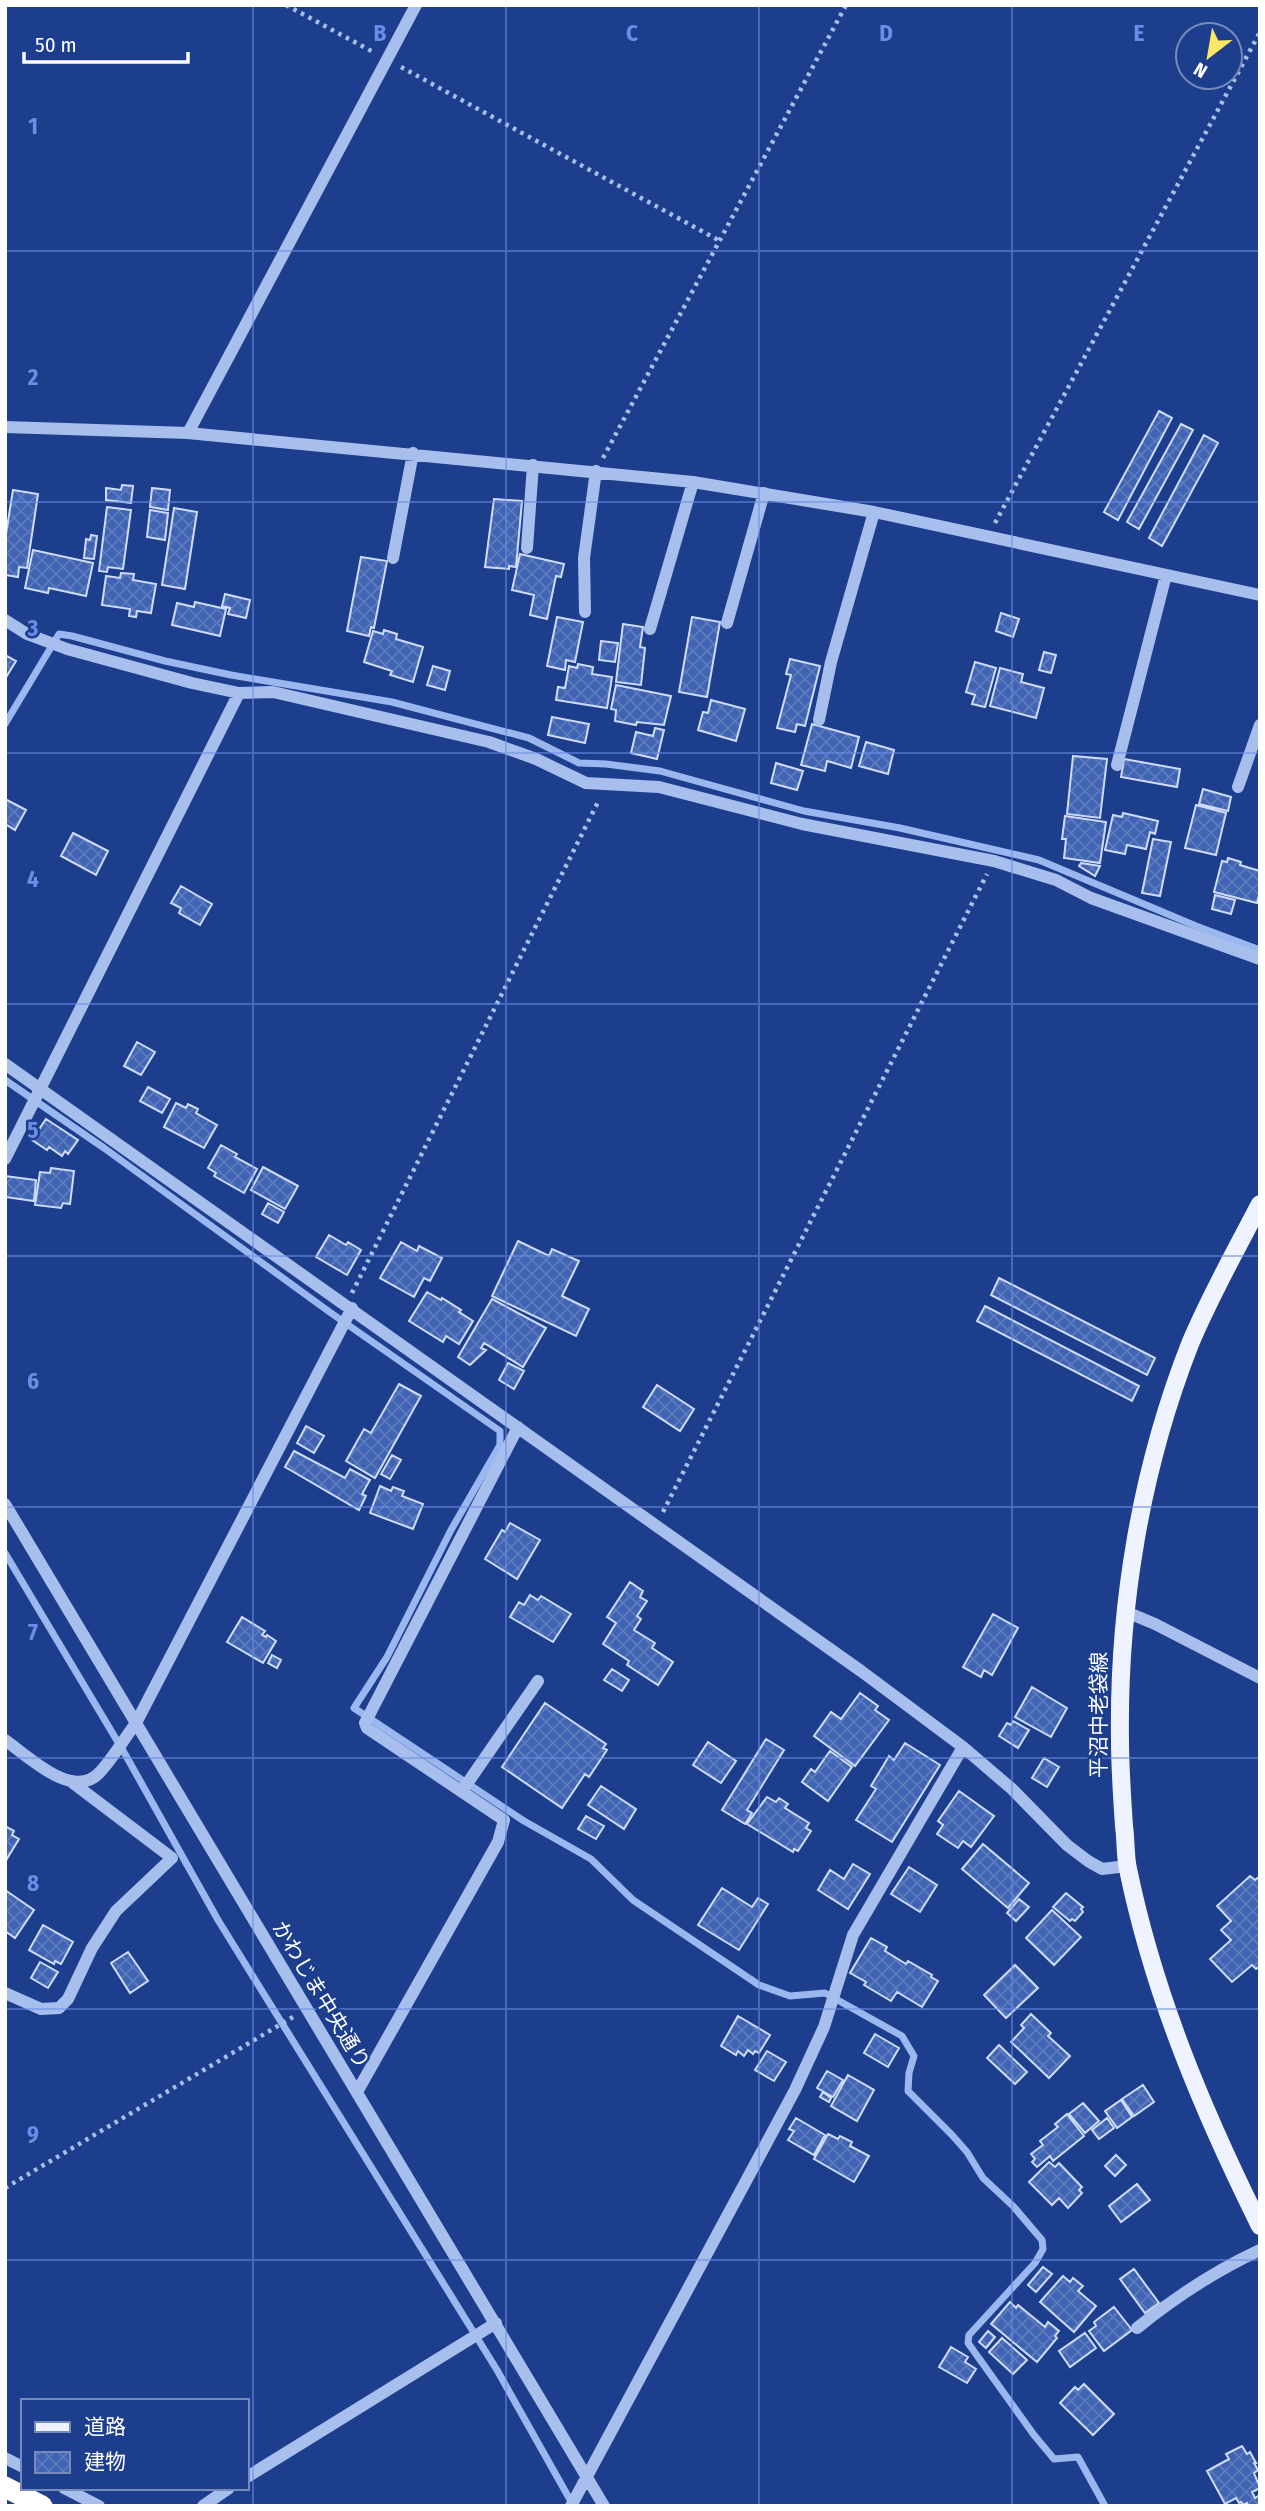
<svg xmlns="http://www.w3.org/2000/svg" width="1265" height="2511" font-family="'Fira Sans Condensed','Noto Sans JP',sans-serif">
	<defs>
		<pattern id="building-cross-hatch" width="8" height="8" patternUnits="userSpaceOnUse" patternTransform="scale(1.75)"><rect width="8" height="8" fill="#4064b3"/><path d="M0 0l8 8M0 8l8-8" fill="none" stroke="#5d7bbe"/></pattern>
	</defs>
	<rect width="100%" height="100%" fill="#1c3e8d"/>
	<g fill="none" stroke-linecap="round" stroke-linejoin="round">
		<path stroke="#9bb7ef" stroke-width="7" d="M5,724L59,634L72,636L165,661L231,675L392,702L529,738L579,763L606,764L660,771L804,811L900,828L1039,860L1196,926L1260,950
			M5,1080L104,1148L331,1313L500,1431V1445L451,1530L387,1657L354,1708L524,1821L591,1859L633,1900L759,1985L790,1996L825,1993L902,2036L914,2056L909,2073L908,2091L952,2135L967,2152L983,2178L1013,2206L1042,2240L1043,2249L1035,2263L969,2335L968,2343L1034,2435L1054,2459L1078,2457L1105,2506
			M5,1553L125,1754L218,1920L497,2370L573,2505"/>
	</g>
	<path fill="url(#building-cross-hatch)" stroke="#cedcfa" stroke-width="2" d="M1159,411L1172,418L1118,520L1104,512Z
		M1181,424L1193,430L1139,529L1127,522Z
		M1204,435L1218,443L1162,546L1149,538Z
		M122,485L133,486L131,503L106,500V488L121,490Z
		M152,488L170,490L168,510L150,507Z
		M13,490L38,494L27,568L19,567L18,577L5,575V540Z
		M494,499L522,501L516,567L509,566V569L485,567Z
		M107,507L131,510L123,569L108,567L107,572L99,571Z
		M174,508L197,512L185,589L162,585Z
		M150,510L168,513L165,540L147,537Z
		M91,535L97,536L94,559L84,558L86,539L90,540Z
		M33,550L93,563L86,596L49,588L48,593L25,588Z
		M520,554L564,564L561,577L556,576L547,619L530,615L534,595L512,590Z
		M361,557L387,561L374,628L371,627L369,636L347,631Z
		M121,573L134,574L133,580L156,584L151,613L137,611L136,617L129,616L130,609L102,605L106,576L120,578Z
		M225,594L250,600L246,618L228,614L230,608L222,606Z
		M195,602L226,609L220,636L172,625L177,603L194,607Z
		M1001,613L1019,619L1013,637L996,631Z
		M557,617L583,622L575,662L566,660L565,670L547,666Z
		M692,617L720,622L707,697L679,692Z
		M623,624L643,627L640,647L645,648L641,685L616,682Z
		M384,630L397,634L396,639L423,647L413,682L390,675L392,671L364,662L373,631L383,634Z
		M601,641L618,643L615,662L599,660Z
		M1044,652L1056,655L1051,673L1039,670Z
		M5,655L16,661L5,679Z
		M790,659L820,666L805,726L797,724L795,732L777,728L791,675L786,674Z
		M975,662L996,668L985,707L972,704L975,695L966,692Z
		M578,664L593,667L592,674L612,677L607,708L556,700L558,687L565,688L569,666L577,668Z
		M433,666L450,671L445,690L427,685Z
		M1000,668L1023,674L1021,682L1044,688L1036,718L990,706Z
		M616,685L671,696L664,725L637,722L636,725L615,721L616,710L611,709Z
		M711,700L745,709L736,741L698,730L703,712L708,713Z
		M552,717L589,724L585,743L548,735Z
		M812,724L859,737L851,768L827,761L825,771L801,765Z
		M655,728L664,730L657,759L631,753L636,732L653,736Z
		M866,742L894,750L888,774L859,766Z
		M1073,756L1107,759L1100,818L1067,814Z
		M1124,759L1180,769L1177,787L1121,777Z
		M776,763L803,771L797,790L771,783Z
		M1203,789L1231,797L1228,811L1199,804Z
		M5,799L26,810L15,830L5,824Z
		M1196,805L1226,813L1216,855L1185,848Z
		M1123,813L1158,821L1155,834L1150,832L1146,849L1127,845L1125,854L1105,850L1113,815L1122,817Z
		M1065,816L1106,822L1100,863L1064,858L1066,839H1062Z
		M73,833L108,851L96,875L61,856Z
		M1153,839L1171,842L1160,896L1142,893Z
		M1228,858L1241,862L1240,865L1260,871V892L1257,903L1214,892L1222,861L1227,862Z
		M1081,863L1100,866L1095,876L1079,866Z
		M181,886L212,904L200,925L179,913L181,908L171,903Z
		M1215,895L1235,900L1231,914L1212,909Z
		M137,1042L155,1052L141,1075L124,1066Z
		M148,1087L170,1099L162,1113L140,1101Z
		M176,1103L186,1108L188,1104L198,1109L196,1113L217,1125L204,1148L164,1127Z
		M46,1119L78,1140L68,1154L65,1151L62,1156L49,1147L47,1150L32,1140Z
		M221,1145L237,1154L235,1157L257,1169L244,1193L214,1176L216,1173L208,1168Z
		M263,1167L298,1186L285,1209L251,1190Z
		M51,1168L74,1171L70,1204L63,1203L61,1208L35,1205L40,1172L50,1173Z
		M5,1176L36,1180L34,1201L5,1197Z
		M268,1203L284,1212L278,1223L262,1214Z
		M329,1235L346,1245L348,1242L361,1250L347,1275L316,1257Z
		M518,1241L549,1256L552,1249L579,1261L562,1296L589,1309L576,1336L492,1296Z
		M401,1242L417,1251L419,1246L442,1258L430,1281L424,1278L414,1297L380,1278Z
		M999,1278L1155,1358L1147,1375L991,1295Z
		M427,1292L441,1300L442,1298L461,1310L459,1312L473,1321L459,1344L446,1336L443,1342L409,1321Z
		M492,1299L546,1328L523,1367L484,1343L481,1348L486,1350L470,1365L458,1357Z
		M985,1306L1139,1386L1132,1401L977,1321Z
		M508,1363L524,1371L514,1389L499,1380Z
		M399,1384L421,1396L375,1478L346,1461L364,1429L371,1433Z
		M657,1385L694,1409L680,1431L643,1407Z
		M306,1426L324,1436L314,1453L297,1443Z
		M294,1451L345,1478L350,1469L370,1480L362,1494L366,1496L359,1510L285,1467Z
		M392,1455L401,1460L390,1479L381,1474Z
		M380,1486L391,1491L393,1487L404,1491L402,1496L423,1504L413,1529L370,1513Z
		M510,1523L540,1540L517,1579L485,1559L502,1530L505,1532Z
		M630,1582L643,1591L640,1597L647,1601L637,1616L641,1619L634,1630L655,1643L652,1648L673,1662L658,1685L627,1665L629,1661L603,1644L616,1623L607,1617Z
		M530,1595L538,1600L541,1596L571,1614L553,1642L510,1617L519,1602L524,1605Z
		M993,1614L1018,1628L992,1675L984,1670L981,1677L963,1667Z
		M242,1617L265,1631L262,1635L266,1637L267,1635L276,1641L263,1663L227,1642Z
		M272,1655L281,1660L277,1668L268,1663Z
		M612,1669L629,1680L622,1691L604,1680Z
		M1032,1687L1067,1708L1051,1737L1015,1717Z
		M860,1693L878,1706L875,1710L889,1720L855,1766L814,1736L831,1712L841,1719Z
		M545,1703L606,1744L603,1748L607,1750L589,1777L585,1774L562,1808L502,1767Z
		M1013,1721L1029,1730L1018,1748L999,1736L1007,1723L1011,1725Z
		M766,1739L784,1750L747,1810L752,1813L745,1824L722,1810Z
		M708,1742L736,1761L721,1783L693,1765Z
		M905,1743L940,1765L892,1842L856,1820L876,1789L871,1786L889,1756L894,1760Z
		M830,1751L852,1767L828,1801L802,1782L811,1769L815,1772Z
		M1044,1758L1059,1767L1047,1787L1032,1778Z
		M601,1786L636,1809L624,1829L588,1805Z
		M959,1791L994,1816L971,1847L963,1841L958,1848L937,1834L943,1825L938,1821Z
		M767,1797L776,1802L779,1798L788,1804L785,1808L809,1823L806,1828L811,1831L798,1851L794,1849L793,1852L747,1824Z
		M586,1816L604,1826L596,1839L578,1829Z
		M5,1826L14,1831L12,1835L19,1839L5,1862Z
		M983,1844L1029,1883L1008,1908L962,1869Z
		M853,1864L870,1874L848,1909L818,1890L830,1870L844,1879Z
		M909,1867L937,1885L920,1912L891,1894Z
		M1250,1876L1255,1880L1260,1876V1966L1256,1969L1252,1965L1232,1982L1210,1959L1231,1940L1221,1930L1231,1921L1217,1906Z
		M722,1888L752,1907L758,1898L768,1904L739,1950L698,1925Z
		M5,1890L34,1910L15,1938L5,1931Z
		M1066,1893L1083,1907L1081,1909L1083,1912L1075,1921L1072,1919L1070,1921L1053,1907Z
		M1019,1899L1029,1907L1016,1921L1007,1913Z
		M1052,1910L1081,1937L1054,1965L1026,1938Z
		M43,1925L73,1942L61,1964L55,1961L54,1964L29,1950Z
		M871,1938L887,1947L885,1951L906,1964L908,1961L932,1975L931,1977L938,1981L922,2007L897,1992L891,2001L864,1985L866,1982L850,1973Z
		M128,1952L148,1981L130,1993L111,1963Z
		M40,1962L58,1972L48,1988L31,1978Z
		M1015,1965L1038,1988L1006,2018L984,1995Z
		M1031,2014L1051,2033L1048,2036L1070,2056L1049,2078L1011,2042L1024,2028L1021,2025Z
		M738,2016L770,2035L759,2053L755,2051L753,2054L748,2050L744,2056L738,2051L736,2055L721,2046Z
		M875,2034L899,2048L888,2067L864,2053Z
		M999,2045L1027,2072L1015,2084L987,2058Z
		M767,2051L786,2062L774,2081L755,2070Z
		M827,2071L843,2080L833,2097L817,2088Z
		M848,2075L874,2090L857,2121L831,2106Z
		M1143,2085L1154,2102L1134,2116L1122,2099Z
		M823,2092L831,2098L829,2102L820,2097Z
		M1121,2100L1132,2117L1117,2128L1105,2111Z
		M1083,2103L1099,2121L1085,2133L1069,2114Z
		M1067,2114L1084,2136L1053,2161L1050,2156L1037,2167L1032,2162L1035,2159L1031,2154L1043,2145L1040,2141L1058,2127L1055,2124Z
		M796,2118L825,2135L814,2155L788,2140L794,2131L789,2129Z
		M1107,2118L1114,2128L1099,2139L1092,2130Z
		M828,2134L838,2139L840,2136L852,2142L850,2146L869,2156L854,2182L814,2159Z
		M1116,2155L1126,2165L1115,2176L1105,2166Z
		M1049,2162L1055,2167L1059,2163L1082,2187L1079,2190L1082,2193L1068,2208L1059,2198L1052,2205L1029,2182Z
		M1137,2184L1150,2200L1121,2222L1109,2206Z
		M1043,2267L1052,2274L1036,2292L1028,2285Z
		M1134,2269L1159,2303L1145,2313L1120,2279Z
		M1063,2276L1070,2282L1073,2278L1083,2286L1078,2291L1096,2306L1074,2332L1040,2302Z
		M1010,2302L1016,2308L1018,2305L1045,2327L1048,2322L1059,2331L1055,2336L1057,2338L1037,2362L991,2324Z
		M1114,2307L1132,2330L1104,2351L1089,2331L1096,2326L1094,2322Z
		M988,2331L995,2337L986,2348L979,2342Z
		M1085,2333L1096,2348L1070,2367L1059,2351Z
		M1002,2338L1027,2360L1013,2374L989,2352Z
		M951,2347L968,2357L965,2362L976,2369L967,2383L939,2367Z
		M1084,2384L1114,2414L1093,2435L1060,2403L1075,2387L1078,2390Z
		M1242,2446L1247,2454L1250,2452L1256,2463H1254L1258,2470L1254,2473L1260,2488L1252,2492L1255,2498L1260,2495V2506H1248L1247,2503L1243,2505L1241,2502L1239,2503L1236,2498L1225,2504L1207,2471L1229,2459L1226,2454Z"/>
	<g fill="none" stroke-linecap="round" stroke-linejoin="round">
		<path stroke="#a8beed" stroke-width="4.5" stroke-dasharray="3.5 5" stroke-linecap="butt" d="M286,5L375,53
			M401,67L720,241
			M603,458L846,5
			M995,523L1260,32
			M352,1293L599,800
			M663,1512L987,874
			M5,2188L293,2017"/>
		<path stroke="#a8beed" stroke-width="12" d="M5,427L188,433L693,482L874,512L1260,595
			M188,433L416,5
			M527,548L533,465
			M393,558L413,453
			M585,612L584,558L596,471
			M5,620L27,634L67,649L192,683L239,693L273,692L489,742L536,759L586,783L659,787L802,824L994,861L1056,880L1091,898L1260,959
			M727,623L764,493
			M650,629L693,482
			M819,720L831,662L874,512
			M1117,765L1166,575
			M1238,787L1260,725
			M5,1064L861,1671L963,1747L1012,1789L1067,1845L1088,1861L1102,1869L1127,1866
			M5,1159L239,693
			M5,1504L604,2506
			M1124,1611L1155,1624L1260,1678
			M5,1740C28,1756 74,1802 100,1772C113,1758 124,1739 136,1723L352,1308
			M462,1791L538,1681
			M5,1993L41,2009L59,2008L68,1999L92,1948L116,1911L172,1858L73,1783
			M357,2092L498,1842L504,1820L367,1728L365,1723L518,1427
			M1137,2328C1174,2298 1217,2270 1260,2250
			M5,2458L23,2467
			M247,2477L496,2323
			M64,2488L99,2506
			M203,2506L229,2488
			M571,2506L795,2090L824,2027L853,1935L963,1747"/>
		<path stroke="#eef3ff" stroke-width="18" d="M1260,1204C1236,1250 1210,1296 1190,1344C1141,1469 1118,1606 1120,1740C1120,1768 1122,1797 1124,1826C1126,1840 1125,1855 1128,1869C1154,1995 1203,2111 1260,2226"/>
		<path stroke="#fff" stroke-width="21" d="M5,2487L42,2506"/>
	</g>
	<path fill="none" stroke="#6c8ce6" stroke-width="2" stroke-opacity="0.55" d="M253,5V2506M506,5V2506M759,5V2506M1012,5V2506M5,251H1260M5,502H1260M5,753H1260M5,1004H1260M5,1256H1260M5,1507H1260M5,1758H1260M5,2009H1260M5,2260H1260"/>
	<g text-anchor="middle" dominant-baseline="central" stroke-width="5" stroke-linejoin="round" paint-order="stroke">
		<g font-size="21" fill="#fff" stroke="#1c3e8d">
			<text transform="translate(1099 1715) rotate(-90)">平沼中老袋線</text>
			<text transform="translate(321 1995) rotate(59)">かわじま中央通り</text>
		</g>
	</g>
	<g font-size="23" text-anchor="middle" font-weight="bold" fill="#6c8ce6" stroke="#1c3e8d" stroke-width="5" stroke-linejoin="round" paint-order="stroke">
		<text x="380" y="41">B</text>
		<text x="632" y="41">C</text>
		<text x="886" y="41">D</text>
		<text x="1139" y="41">E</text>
		<text x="33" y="134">1</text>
		<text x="33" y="385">2</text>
		<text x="33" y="636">3</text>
		<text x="33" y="887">4</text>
		<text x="33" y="1138">5</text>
		<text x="33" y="1389">6</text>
		<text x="33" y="1640">7</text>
		<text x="33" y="1891">8</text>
		<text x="33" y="2142">9</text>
	</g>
	<rect width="1265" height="2511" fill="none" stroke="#ffffff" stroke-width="14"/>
	<rect x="21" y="2399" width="228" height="91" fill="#1c3e8d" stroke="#778bbb" stroke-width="2"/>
	<rect x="35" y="2422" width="35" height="10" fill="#eef3ff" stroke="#778bbb" stroke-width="2"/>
	<text x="84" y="2434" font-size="21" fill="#ffffff">道路</text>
	<rect x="35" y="2452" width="35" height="21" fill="url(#building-cross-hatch)" stroke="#778bbb" stroke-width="2"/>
	<text x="84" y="2469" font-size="21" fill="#ffffff">建物</text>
	<g transform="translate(1209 56) rotate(211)"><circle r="33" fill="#1c3e8d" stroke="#778bbb" stroke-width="2"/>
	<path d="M0-5L12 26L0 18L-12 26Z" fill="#fee665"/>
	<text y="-10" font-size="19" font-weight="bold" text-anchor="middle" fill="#ffffff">N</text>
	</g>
	<path d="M24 52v10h164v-10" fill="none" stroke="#ffffff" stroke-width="3.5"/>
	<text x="35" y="52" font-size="21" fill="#ffffff" stroke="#1c3e8d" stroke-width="5" paint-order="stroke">50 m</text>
</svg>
